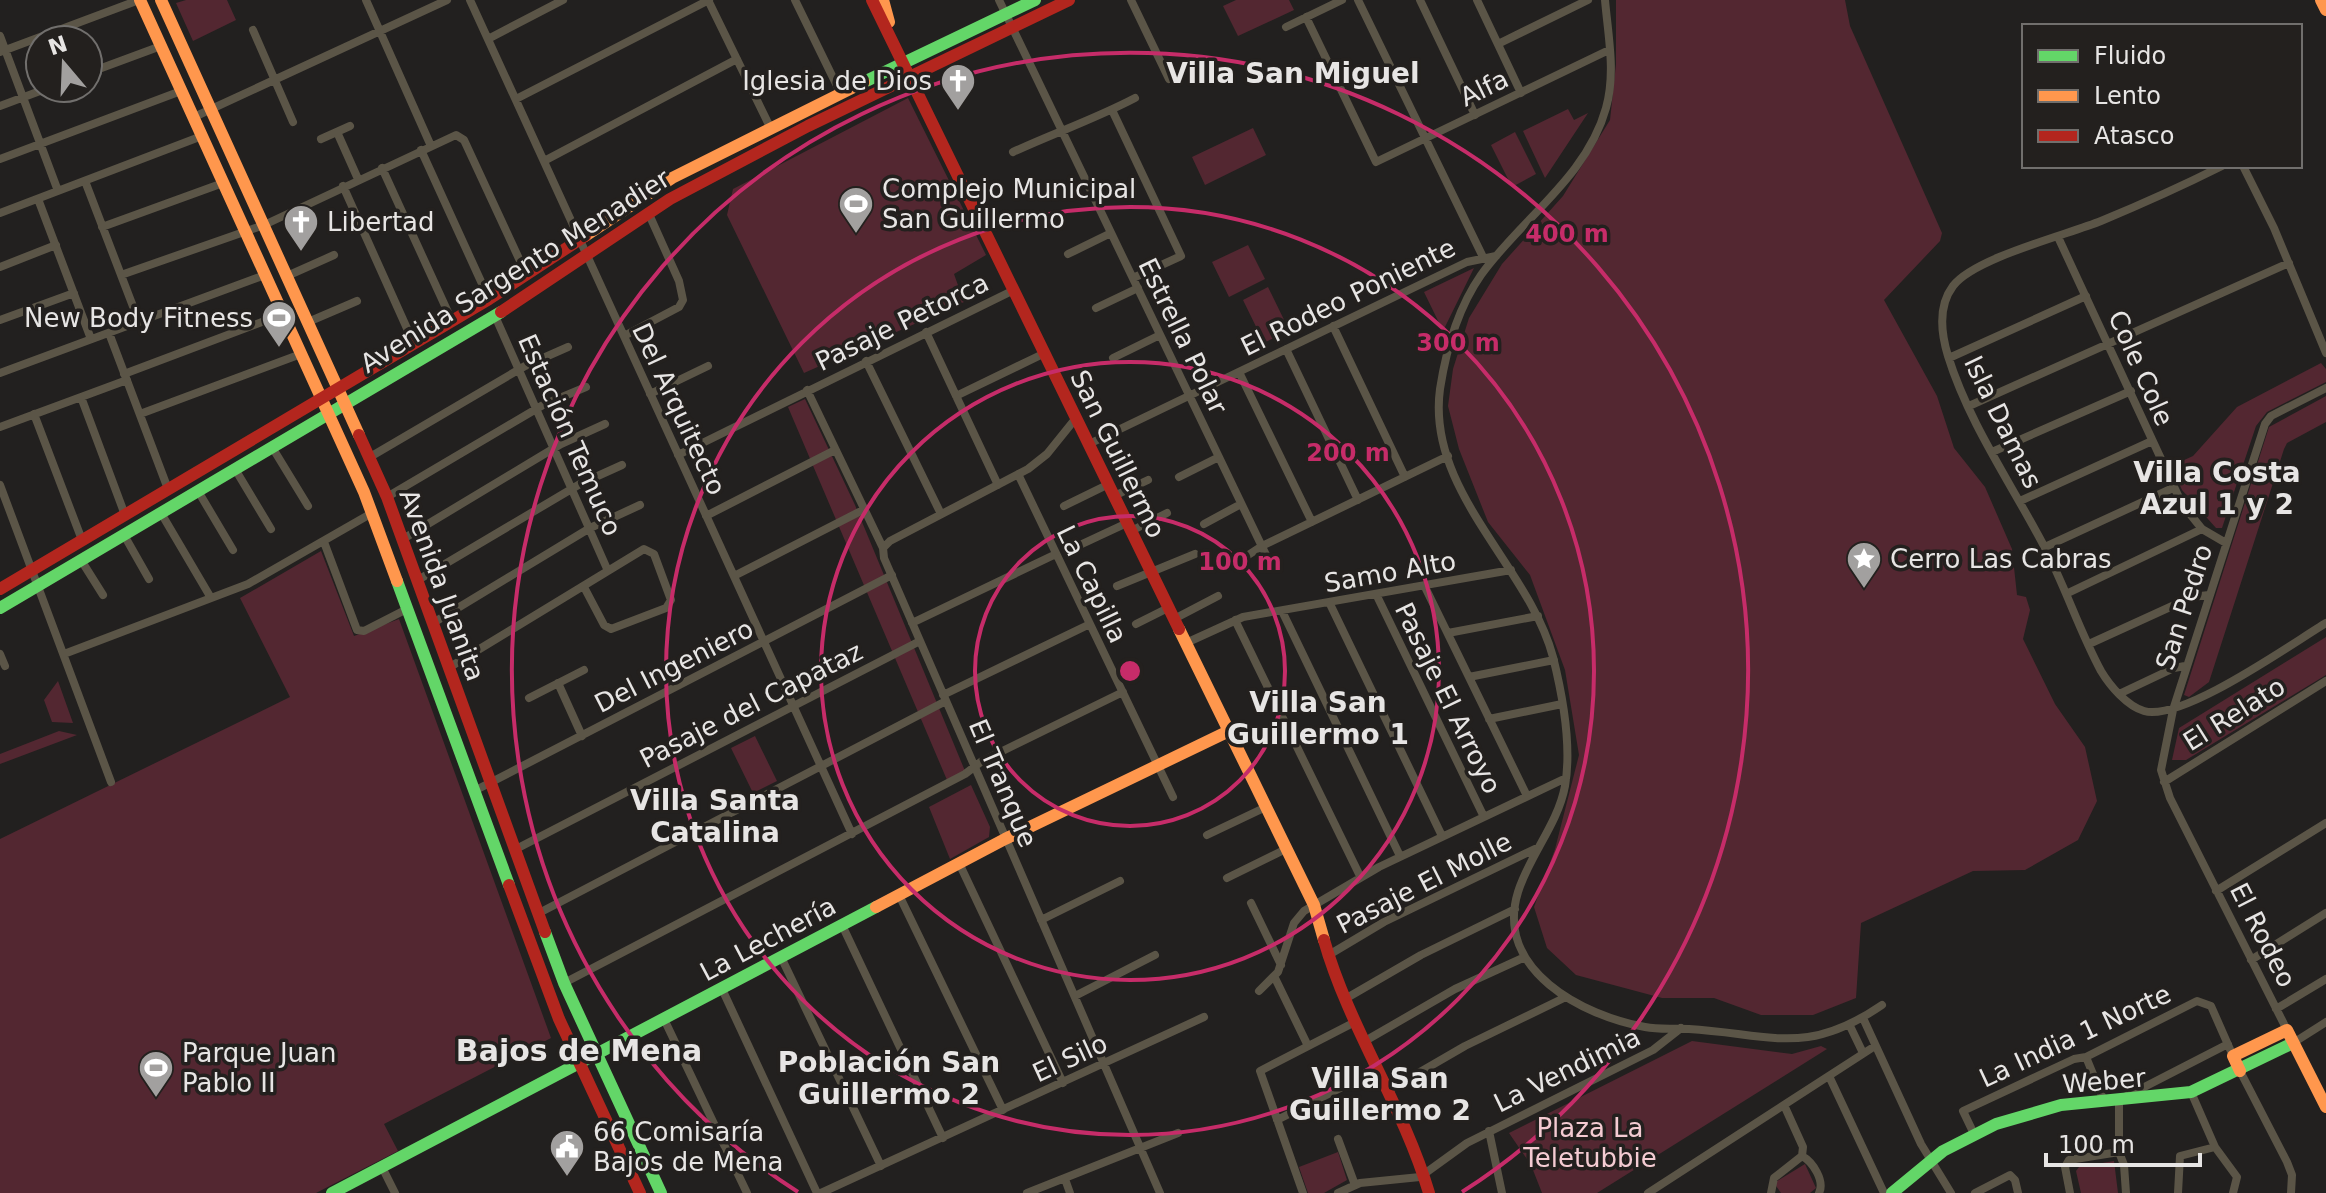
<svg xmlns="http://www.w3.org/2000/svg" width="2326" height="1193" font-family="'DejaVu Sans',sans-serif">
	<rect width="100%" height="100%" fill="#22201f"/>
	<path fill="#532731" d="M186,0H227L236,20L193,41L176,3Z
		M1236,0H1289L1294,10L1238,36L1223,6Z
		M1616,0H1845L1850,26L1942,233L1940,241L1884,300L1937,396L1954,448L1985,487L2012,549L2017,595L2026,597L2030,610L2023,639L2055,704L2085,747L2097,801L2078,840L2025,870L1973,871L1861,923L1856,998L1813,1015H1761L1714,998H1662L1576,975L1547,948L1534,907L1555,849L1579,755L1565,670L1530,575L1488,522L1459,449L1448,406L1453,369L1469,318L1502,264L1563,196L1610,120L1616,64Z
		M908,98L986,255L954,274L964,302L804,373L727,215L733,189Z
		M1568,109L1574,120L1588,113L1545,178L1523,131Z
		M1253,128L1266,155L1205,185L1192,157Z
		M1515,132L1536,174L1512,187L1491,145Z
		M1248,245L1265,279L1229,297L1212,262Z
		M1474,268L1443,331L1424,292Z
		M1268,287L1289,330L1264,343L1243,300Z
		M2321,363L2326,369V382L2267,412L2256,426L2222,528H2216L2182,490L2171,466L2193,456L2237,407Z
		M2326,396V422L2287,443L2284,449L2209,682L2189,697L2184,695L2269,427Z
		M805,399L855,505L965,771L947,780L788,407Z
		M321,551L354,636L399,619L551,1038L384,1124L398,1151L316,1193H0V839L290,697L240,598Z
		M2326,637V675L2186,760H2172L2179,728Z
		M58,681L73,723L52,722L44,700Z
		M59,731L77,735L0,764V754Z
		M755,736L777,781L753,793L731,748Z
		M971,785L990,827L989,837L950,859L929,807Z
		M1692,1041L1792,1054L1821,1046L1827,1049L1597,1193H1542L1531,1165L1509,1133Z
		M1338,1152L1347,1180L1324,1193H1308L1299,1167Z
		M2114,1161L2118,1193H2081L2076,1171L2079,1167Z
		M1805,1164L1816,1188L1810,1193H1781L1774,1183Z"/>
	<g fill="none" stroke-linecap="round" stroke-linejoin="round">
		<path stroke="#5b5547" stroke-width="8" d="M366,0L431,146
			M470,0L852,834
			M708,0L770,127
			M795,0L841,94
			M999,0L1268,559
			M1131,0L1169,79
			M1358,0L1483,257
			M1420,0L1475,115
			M1477,0L1521,93
			M1605,0C1608,35 1616,73 1606,108C1587,177 1521,219 1481,275C1458,308 1446,350 1440,389C1426,491 1529,566 1553,657C1563,697 1572,746 1565,786C1558,824 1529,856 1518,892C1494,970 1583,1016 1645,1027C1660,1030 1674,1028 1689,1029C1772,1034 1806,1057 1882,1005
			M1306,17L1376,162L1609,50
			M1286,27L1342,0
			M253,30L293,122
			M0,36L58,191
			M488,39L563,0
			M1498,44L1588,0
			M0,52L139,0
			M88,73L161,46
			M516,99L709,0
			M0,106L48,88
			M1112,110L1181,256L1133,278
			M194,117L447,0
			M337,132L358,179
			M321,139L350,126
			M421,150L489,299
			M1013,152C1054,133 1095,119 1135,98
			M0,159L181,91
			M544,161L737,59
			M2222,166C2182,186 2142,204 2101,221C2066,235 1974,258 1953,286C1938,306 1941,333 1948,356C1969,424 2013,486 2046,550C2066,589 2080,632 2101,671C2110,686 2127,706 2144,711C2182,722 2291,644 2326,623
			M2243,166L2274,228L2326,353
			M382,168L452,321
			M85,181L139,322
			M343,186L414,344
			M38,199L91,339
			M0,213L202,136
			M102,227L223,183
			M2058,237L2182,504L2202,529L2226,543
			M1068,254L1111,233
			M0,267L56,245
			M121,275L264,225L456,135L464,140L527,276
			M287,276L334,255
			M1096,308L1138,288
			M495,316L608,571
			M0,320L74,293
			M308,322L357,301
			M1333,326L1405,477
			M926,332L998,485
			M109,333L168,489
			M624,336L679,307L683,300L679,281L648,212
			M1286,349L1358,500
			M1113,358L1160,335
			M1949,358L2086,296
			M866,361L941,514
			M1239,372L1312,522
			M0,373L265,275
			M124,374L283,314
			M807,390L883,548L884,558L1160,1193
			M650,394L708,366
			M956,396L1045,353
			M81,397L125,515
			M1969,406L2289,263
			M34,414L82,540
			M140,414L301,354
			M0,427L127,380
			M1089,444L1467,262L1496,256
			M272,447L308,506
			M1992,452L2131,391
			M678,455L1014,290
			M370,457L525,366L568,347
			M235,469L271,529
			M1018,474L1173,797
			M1179,477L1219,457
			M0,485L111,782
			M198,491L233,550
			M1114,496L1148,480
			M387,497L543,405L586,387
			M2020,501L2152,441
			M1064,506L1109,484
			M161,513L211,598
			M706,516L835,450
			M1204,524L1241,504
			M1131,531L1167,513
			M124,535L149,579
			M403,539L561,444L605,424
			M324,542L357,630L364,631L407,609
			M1082,544L1127,523
			M2045,547L2173,488
			M883,548L890,541L1028,469L1047,454L1076,418
			M81,560L103,595
			M1233,565L1262,546L1448,456
			M734,576L863,510
			M418,580L580,484L622,465
			M1117,586L1195,554
			M1425,587L1527,796
			M2068,593L2202,529
			M1377,596L1484,817
			M1330,604L1442,836
			M1282,611L1400,856
			M1174,619L1218,596
			M1235,620L1360,876
			M433,623L590,528L640,505
			M912,623L1056,554
			M1136,624L1168,608
			M1448,633L1538,616
			M1186,643L1243,617L1511,570
			M2089,644L2192,597L2209,595
			M0,654L5,666
			M64,654L248,584L372,513
			M450,667L644,549L654,554L671,600L666,608L611,629L604,625L584,587
			M1469,677L1554,660
			M558,683L582,736
			M2119,694L2174,668L2185,666
			M943,695L1090,624
			M529,698L584,670
			M1489,719L1562,704
			M2164,782L2326,681
			M474,791L892,575
			M1207,835L1266,807
			M516,849L920,641
			M959,863L1063,1083
			M1227,878L1286,849
			M2216,891L2326,823
			M899,895L1003,1110
			M1251,903L1281,965
			M539,913L946,701
			M1041,920L1120,881
			M842,925L943,1138
			M1327,956L1384,922L1539,847
			M781,957L881,1166
			M2251,960L2326,913
			M1275,978L1308,1046
			M564,983L965,774L982,761L1123,692
			M722,989L817,1193
			M1259,991L1278,972L1294,923L1304,911L1379,867L1566,778
			M1075,996L1155,955
			M1345,999L1421,955L1515,909
			M2276,1009L2326,979
			M1863,1018L1921,1144L1951,1193
			M664,1019L747,1193
			M1850,1026L1863,1053
			M2287,1030L2170,798L2161,770L2173,710L2265,424L2271,416L2326,388
			M1365,1041L1455,989L1525,957
			M2293,1043L2326,1022
			M2086,1057L2104,1101
			M2240,1071L2287,1162L2292,1175L2291,1193
			M1829,1076L1884,1193
			M1389,1090L1465,1046L1566,997
			M2191,1092L2215,1147
			M1784,1105L1803,1147L1802,1156
			M1277,1120L1378,1069
			M1489,1131L1502,1193
			M1974,1134L1963,1111L2074,1059L2086,1057L2197,1001L2211,1006L2233,1056
			M1338,1139L1355,1185
			M2215,1147L2237,1177L2233,1193
			M2119,1152V1100L2228,1044
			M2119,1152L2124,1165L2126,1193
			M1802,1156C1813,1162 1825,1181 1819,1193
			M382,1167L395,1193
			M1065,1179L1070,1193
			M821,1193L1204,1017
			M1027,1193L1178,1133
			M1303,1193L1260,1071L1355,1022
			M1338,1193L1360,1183L1420,1177L1467,1143L1653,1050L1681,1028
			M1648,1193L1875,1046
			M1771,1193L1774,1178L1802,1156
			M1975,1193L2010,1175L2015,1180L2018,1193
			M2070,1193L2065,1167L2069,1160L2119,1152
			M2178,1193L2180,1156L2215,1147"/>
		<path stroke="#63d668" stroke-width="12" d="M864,82L1035,0
			M397,581L509,885
			M0,608L501,312
			M545,932L564,983L661,1193
			M332,1193L876,907
			M1892,1193L1943,1151L1996,1124L2061,1105L2191,1092L2293,1043"/>
		<path stroke="#ff974d" stroke-width="12" d="M140,0L364,492L397,581
			M161,0L359,435
			M883,0L889,22
			M2321,0L2326,10
			M585,236L672,178L864,82
			M1179,629L1314,905L1324,940
			M876,907L1005,839L1229,731
			M2240,1071L2233,1056L2287,1030L2326,1107"/>
		<path stroke="#b3261e" stroke-width="12" d="M872,0L1179,629
			M501,312L670,199L808,126L1069,0
			M359,435L387,497L545,932
			M0,589L489,299L585,236
			M509,885L559,1019L640,1193
			M1324,940C1349,1028 1403,1105 1429,1193"/>
	</g>
	<g fill="none" stroke="#c62c69" stroke-width="4">
		<circle cx="1130" cy="671" r="155"/>
		<circle cx="1130" cy="671" r="309"/>
		<circle cx="1130" cy="671" r="464"/>
		<path d="M798 1192A618 618 0 1 1 1462 1192"/>
	</g>
	<defs>
		<symbol id="church-pin" viewBox="-11 -11 22 30"><path d="M0 17L-7.5 6A9.5 9.5 0 1 1 7.5 6Z" fill="#a2a09f" stroke="#23201e"/><path d="M-1.2-6h2.4v3.5h3.3v2.4h-3.3V6h-2.4V-.1h-3.3v-2.4h3.3Z" fill="#fff"/></symbol>
		<symbol id="stadium-pin" viewBox="-11 -11 22 30"><path d="M0 17L-7.5 6A9.5 9.5 0 1 1 7.5 6Z" fill="#a2a09f" stroke="#23201e"/><path d="M0-5a6.5 5 0 1 0 0 10a6.5 5 0 1 0 0-10ZM-3.5-1.8h7v3.6h-7Z" fill="#fff"/></symbol>
		<symbol id="sight-pin" viewBox="-11 -11 22 30"><path d="M0 17L-7.5 6A9.5 9.5 0 1 1 7.5 6Z" fill="#a2a09f" stroke="#23201e"/><path d="M0-6L1.8-2.2L6-1.7L2.9 1.2L3.7 5.4L0 3.3L-3.7 5.4L-2.9 1.2L-6-1.7L-1.8-2.2Z" fill="#fff"/></symbol>
		<symbol id="civic-pin" viewBox="-11 -11 22 30"><path d="M0 17L-7.5 6A9.5 9.5 0 1 1 7.5 6Z" fill="#a2a09f" stroke="#23201e"/><path d="M-.6-6.5H3V-4.5H.6V-3L4-1V1h2V6H-6V1h2V-1L-.6-3ZM-1.2 2.5V6h2.4V2.5Z" fill="#fff"/></symbol>
	</defs>
	<g fill-rule="evenodd">
		<use href="#church-pin" x="938" y="61" width="40" height="54"/>
		<use href="#stadium-pin" x="836" y="184" width="40" height="54"/>
		<use href="#church-pin" x="281" y="202" width="40" height="54"/>
		<use href="#stadium-pin" x="259" y="298" width="40" height="54"/>
		<use href="#sight-pin" x="1844" y="539" width="40" height="54"/>
		<use href="#stadium-pin" x="136" y="1048" width="40" height="54"/>
		<use href="#civic-pin" x="547" y="1127" width="40" height="54"/>
	</g>
	<g text-anchor="middle" dominant-baseline="central" stroke-width="7" stroke-linejoin="round" paint-order="stroke">
		<g font-size="26" fill="#e7e5e4" stroke="#23201e" text-anchor="start">
			<text x="932" y="81" text-anchor="end">Iglesia de Dios</text>
			<text x="882" y="189">Complejo Municipal<tspan x="882" dy="30">San Guillermo</tspan></text>
			<text x="327" y="222">Libertad</text>
			<text x="253" y="318" text-anchor="end">New Body Fitness</text>
			<text x="1890" y="559">Cerro Las Cabras</text>
			<text x="182" y="1053">Parque Juan<tspan x="182" dy="30">Pablo II</tspan></text>
			<text x="593" y="1132">66 Comisaría<tspan x="593" dy="30">Bajos de Mena</tspan></text>
		</g>
		<g font-size="26" fill="#e7e5e4" stroke="#23201e">
			<text transform="translate(1484 88) rotate(-26)">Alfa</text>
			<text transform="translate(515 271) rotate(-32)">Avenida Sargento Menadier</text>
			<text transform="translate(1348 297) rotate(-26)">El Rodeo Poniente</text>
			<text transform="translate(902 322) rotate(-26)">Pasaje Petorca</text>
			<text transform="translate(1183 336) rotate(64)">Estrella Polar</text>
			<text transform="translate(2141 368) rotate(66)">Cole Cole</text>
			<text transform="translate(679 409) rotate(65)">Del Arquitecto</text>
			<text transform="translate(2003 422) rotate(64)">Isla Damas</text>
			<text transform="translate(570 435) rotate(66)">Estación Temuco</text>
			<text transform="translate(1118 454) rotate(64)">San Guillermo</text>
			<text transform="translate(1390 572) rotate(-10)">Samo Alto</text>
			<text transform="translate(1092 584) rotate(64)">La Capilla</text>
			<text transform="translate(442 585) rotate(70)">Avenida Juanita</text>
			<text transform="translate(2184 607) rotate(-72)">San Pedro</text>
			<text transform="translate(674 666) rotate(-27)">Del Ingeniero</text>
			<text transform="translate(1448 698) rotate(64)">Pasaje El Arroyo</text>
			<text transform="translate(751 705) rotate(-27)">Pasaje del Capataz</text>
			<text transform="translate(2234 714) rotate(-32)">El Relato</text>
			<text transform="translate(1003 783) rotate(67)">El Tranque</text>
			<text transform="translate(1424 883) rotate(-27)">Pasaje El Molle</text>
			<text transform="translate(2263 935) rotate(63)">El Rodeo</text>
			<text transform="translate(768 939) rotate(-28)">La Lechería</text>
			<text transform="translate(2075 1036) rotate(-25)">La India 1 Norte</text>
			<text transform="translate(1070 1058) rotate(-25)">El Silo</text>
			<text transform="translate(1567 1070) rotate(-26)">La Vendimia</text>
			<text transform="translate(2104 1081) rotate(-5)">Weber</text>
		</g>
		<g font-size="26" fill="#f4cbd2" stroke="#23201e">
			<text x="1590" y="1128">Plaza La<tspan x="1590" dy="30">Teletubbie</tspan></text>
		</g>
		<g font-size="28" font-weight="bold" fill="#e7e5e4" stroke="#23201e">
			<text x="1293" y="73">Villa San Miguel</text>
			<text x="2217" y="472">Villa Costa<tspan x="2217" dy="32">Azul 1 y 2</tspan></text>
			<text x="1318" y="702">Villa San<tspan x="1318" dy="32">Guillermo 1</tspan></text>
			<text x="715" y="800">Villa Santa<tspan x="715" dy="32">Catalina</tspan></text>
			<text x="889" y="1062">Población San<tspan x="889" dy="32">Guillermo 2</tspan></text>
			<text x="1380" y="1078">Villa San<tspan x="1380" dy="32">Guillermo 2</tspan></text>
		</g>
		<g font-size="30" font-weight="bold" fill="#e7e5e4" stroke="#23201e">
			<text x="579" y="1050">Bajos de Mena</text>
		</g>
	</g>
	<circle cx="1130" cy="671" r="12" fill="#c62c69" stroke="#23201e" stroke-width="4"/>
	<g font-size="24" text-anchor="middle" font-weight="bold" fill="#c62c69" stroke="#23201e" stroke-width="7" stroke-linejoin="round" paint-order="stroke">
		<text x="1567" y="242">400 m</text>
		<text x="1458" y="351">300 m</text>
		<text x="1348" y="461">200 m</text>
		<text x="1240" y="570">100 m</text>
	</g>
	<rect x="2022" y="24" width="280" height="144" fill="#23201e" stroke="#716f6d" stroke-width="2"/>
	<rect x="2038" y="50" width="40" height="12" fill="#63d668" stroke="#716f6d" stroke-width="2"/>
	<text x="2094" y="64" font-size="24" fill="#e7e5e4">Fluido</text>
	<rect x="2038" y="90" width="40" height="12" fill="#ff974d" stroke="#716f6d" stroke-width="2"/>
	<text x="2094" y="104" font-size="24" fill="#e7e5e4">Lento</text>
	<rect x="2038" y="130" width="40" height="12" fill="#b3261e" stroke="#716f6d" stroke-width="2"/>
	<text x="2094" y="144" font-size="24" fill="#e7e5e4">Atasco</text>
	<g transform="translate(64 64) rotate(341)"><circle r="38" fill="#23201e" stroke="#716f6d" stroke-width="2"/>
	<path d="M0-6L14 30L0 20L-14 30Z" fill="#a2a09f"/>
	<text y="-12" font-size="22" font-weight="bold" text-anchor="middle" fill="#e7e5e4">N</text>
	</g>
	<path d="M2046 1153v12h154v-12" fill="none" stroke="#e7e5e4" stroke-width="4"/>
	<text x="2058" y="1153" font-size="24" fill="#e7e5e4" stroke="#23201e" stroke-width="6" paint-order="stroke">100 m</text>
</svg>
